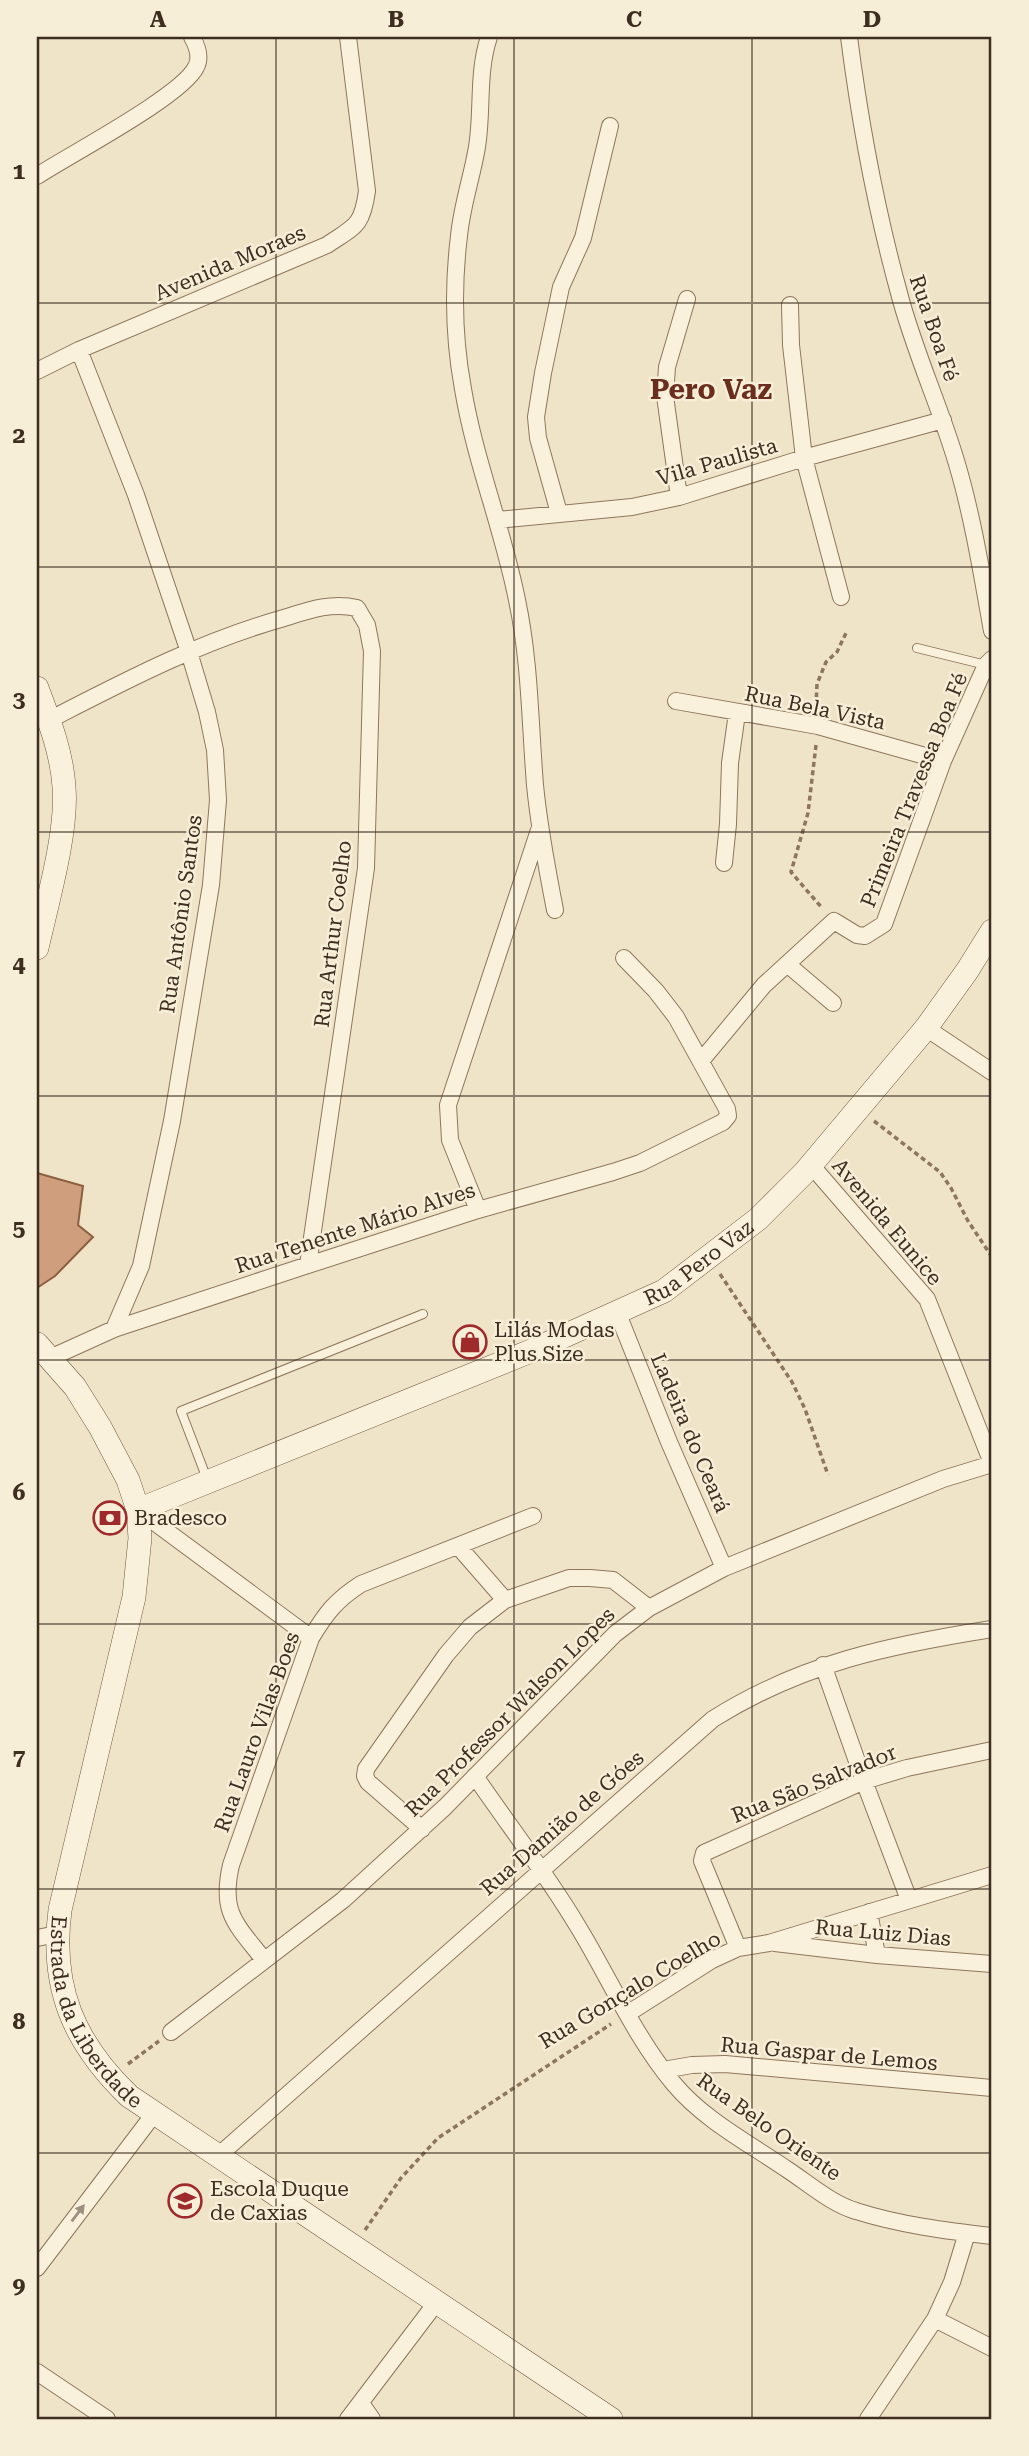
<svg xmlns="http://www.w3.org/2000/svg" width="1029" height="2456" font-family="'Roboto Serif',serif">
	<rect width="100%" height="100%" fill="#f0e4c8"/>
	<path fill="#cf9f7d" stroke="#8d5f41" stroke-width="2" d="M37,1173L83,1186L78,1225L93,1237L55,1276L37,1288Z"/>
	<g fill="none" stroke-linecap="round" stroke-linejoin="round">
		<defs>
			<path id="lane" d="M917,648L986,665
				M207,1479L181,1411L423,1314"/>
			<path id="street" d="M489,37C477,73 483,110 477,147C472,177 462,205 459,236C453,285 454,340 463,389C475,461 503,529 517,600C530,661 530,723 535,785C539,827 547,869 555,910
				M849,37C860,123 876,209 899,293C914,351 940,406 957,464C973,518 982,575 992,631
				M37,176C69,155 182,96 196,67C201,58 197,46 192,37
				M790,305L791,345L804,458L841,597
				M79,350L136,495L189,652L207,712L215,750L218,800L211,885L172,1121L141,1266L114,1329
				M37,371L79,350L327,245C355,226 362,227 367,191L348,37
				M679,497L665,396L667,367L687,299
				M559,513L538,438L536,417L543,373L561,287L583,238L610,126
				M498,520L632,507L679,497L804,458L943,420
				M676,701L818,726L943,761
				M49,720C125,681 201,641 284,618C309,610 331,602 357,608L367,625L372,651L366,868L308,1265
				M724,863L728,824L730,763L737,713
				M787,964L833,1003
				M926,1028L992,1072
				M701,1061L764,985L834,921L857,935L865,936L884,924L943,761L986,665L992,659
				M811,1165L927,1299L992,1463
				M478,1210L450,1140L448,1105L539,830
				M618,1314L669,1442L724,1568
				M50,1358L114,1329L308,1265L478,1210L613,1172L640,1163L723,1122L728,1116L727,1109L676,1017L656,991L624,958
				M138,1510L311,1638
				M458,1546L505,1600
				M823,1665L864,1781L909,1900
				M475,1776C509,1826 546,1873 577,1925C609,1977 634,2036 674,2084C704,2120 750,2144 788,2170C809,2184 832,2204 856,2211C900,2225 947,2231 992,2236
				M422,1829L368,1782L365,1776L366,1769L446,1655L470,1627L505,1600L569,1578H590L613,1580L649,1608
				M869,1912L877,1955
				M37,1938L57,1934
				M775,1943L877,1955L992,1964
				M738,1948L702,1861L704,1853L864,1781L907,1768L992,1750
				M264,1960C236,1924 220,1913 231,1865L311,1638C326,1613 336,1600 361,1584L533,1516
				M627,2014L712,1960L738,1948L769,1943L992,1875
				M171,2032L343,1900L445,1807L615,1634L649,1608L724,1568L943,1479L992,1464
				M663,2070L692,2065L725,2064L992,2088
				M218,2156L713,1719C802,1663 890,1645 992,1629
				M37,2268L154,2114
				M935,2319L992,2348
				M37,2372L107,2419
				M361,2403L372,2419
				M348,2419L436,2303
				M868,2419L935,2319L952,2282L967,2233"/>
			<g id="secondary">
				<path d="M37,688C49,720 62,753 64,787C68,831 47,903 37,948"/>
				<path id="s1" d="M37,1344L75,1387L100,1427L128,1480L138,1510L140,1538L134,1597L60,1910C50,1988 74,2043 129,2096L611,2419"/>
				<path id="s2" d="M138,1510L531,1351L664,1291L758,1219L805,1172L926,1028L967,971L992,931"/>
			</g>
		</defs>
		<use href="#lane" stroke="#8d765c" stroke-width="10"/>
		<use href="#street" stroke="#8d765c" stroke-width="18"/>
		<use href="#secondary" stroke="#6f573f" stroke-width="24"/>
		<path stroke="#8d765c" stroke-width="3.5" stroke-dasharray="5 3.5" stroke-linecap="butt" d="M816,706L817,684L826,662L837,652L846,633
			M816,745L808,813L791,872L822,908
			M874,1121L940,1172L951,1188L968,1221L992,1257
			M720,1274L792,1382L805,1409L828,1475
			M128,2064L159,2041
			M365,2230L401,2178L438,2138L611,2024"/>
		<use href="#lane" stroke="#faf1dc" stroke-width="8"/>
		<use href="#street" stroke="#faf1dc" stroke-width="16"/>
		<use href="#secondary" stroke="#faf1dc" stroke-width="23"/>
	</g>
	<defs><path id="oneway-solid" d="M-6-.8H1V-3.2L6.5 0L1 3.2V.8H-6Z" transform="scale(1.75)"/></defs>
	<use fill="#9c907e" href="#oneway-solid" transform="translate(78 2213) rotate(-53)"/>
	<path fill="none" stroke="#3d2e20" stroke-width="2" stroke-opacity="0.55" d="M276,37V2419M514,37V2419M752,37V2419M37,303H992M37,567H992M37,832H992M37,1096H992M37,1360H992M37,1624H992M37,1889H992M37,2153H992"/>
	<defs>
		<symbol id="shop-ring" viewBox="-11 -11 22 22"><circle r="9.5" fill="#f7eed8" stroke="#9e2a2b" stroke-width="1.5"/><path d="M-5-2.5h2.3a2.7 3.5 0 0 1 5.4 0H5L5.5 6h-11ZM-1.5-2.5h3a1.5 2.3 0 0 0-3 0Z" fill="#9e2a2b"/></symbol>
		<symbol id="bank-ring" viewBox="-11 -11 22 22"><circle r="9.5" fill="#f7eed8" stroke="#9e2a2b" stroke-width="1.5"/><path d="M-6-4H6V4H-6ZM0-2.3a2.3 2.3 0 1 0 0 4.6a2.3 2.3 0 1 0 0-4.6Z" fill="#9e2a2b"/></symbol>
		<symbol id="school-ring" viewBox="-11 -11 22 22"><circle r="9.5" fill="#f7eed8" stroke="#9e2a2b" stroke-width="1.5"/><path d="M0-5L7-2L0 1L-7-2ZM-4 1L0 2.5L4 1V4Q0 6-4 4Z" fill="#9e2a2b"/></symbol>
	</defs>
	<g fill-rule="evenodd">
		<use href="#shop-ring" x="451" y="1323" width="38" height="38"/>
		<use href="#bank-ring" x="91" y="1499" width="38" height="38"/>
		<use href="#school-ring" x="166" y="2182" width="38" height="38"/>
	</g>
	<g text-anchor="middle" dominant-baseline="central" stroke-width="5" stroke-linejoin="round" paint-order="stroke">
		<g font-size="21" fill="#3d2e20" stroke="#f7eed8">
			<text transform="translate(230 263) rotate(-23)">Avenida Moraes</text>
			<text transform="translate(934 328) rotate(71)">Rua Boa Fé</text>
			<text transform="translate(717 462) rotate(-16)">Vila Paulista</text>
			<text transform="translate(815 708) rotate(12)">Rua Bela Vista</text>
			<text transform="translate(914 790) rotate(-68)">Primeira Travessa Boa Fé</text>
			<text transform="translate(181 914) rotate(-82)">Rua Antônio Santos</text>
			<text transform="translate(333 934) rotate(-83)">Rua Arthur Coelho</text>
			<text transform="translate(887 1222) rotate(50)">Avenida Eunice</text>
			<text transform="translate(355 1228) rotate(-18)">Rua Tenente Mário Alves</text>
			<text stroke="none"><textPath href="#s2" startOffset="614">Rua Pero Vaz</textPath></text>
			<text transform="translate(690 1433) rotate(67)">Ladeira do Ceará</text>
			<text transform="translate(510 1712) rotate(-45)">Rua Professor Walson Lopes</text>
			<text transform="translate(257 1732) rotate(-70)">Rua Lauro Vilas Boes</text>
			<text transform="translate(814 1784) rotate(-22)">Rua São Salvador</text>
			<text transform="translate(562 1823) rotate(-41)">Rua Damião de Góes</text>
			<text transform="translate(883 1933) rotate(5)">Rua Luiz Dias</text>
			<text transform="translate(630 1990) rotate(-31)">Rua Gonçalo Coelho</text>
			<text stroke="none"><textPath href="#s1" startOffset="718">Estrada da Liberdade</textPath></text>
			<text transform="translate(829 2054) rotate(5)">Rua Gaspar de Lemos</text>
			<text transform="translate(769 2127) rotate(35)">Rua Belo Oriente</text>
		</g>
		<g font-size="21" fill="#3d2e20" stroke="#f7eed8" text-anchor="start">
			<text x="494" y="1330">Lilás Modas<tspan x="494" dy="24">Plus Size</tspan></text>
			<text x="134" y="1518">Bradesco</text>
			<text x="210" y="2189">Escola Duque<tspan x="210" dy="24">de Caxias</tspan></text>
		</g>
		<g font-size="28" font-weight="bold" fill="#6b2e1e" stroke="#f7eed8">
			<text x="711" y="389">Pero Vaz</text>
		</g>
	</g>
	<rect width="1029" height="2456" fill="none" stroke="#f7eed8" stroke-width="77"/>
	<rect x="38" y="38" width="952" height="2380" fill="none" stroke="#3d2e20" stroke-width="2.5"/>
	<g font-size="23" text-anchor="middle" font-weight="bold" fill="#3d2e20">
		<text x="158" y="27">A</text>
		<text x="396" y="27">B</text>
		<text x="634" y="27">C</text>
		<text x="872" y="27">D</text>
		<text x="19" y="179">1</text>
		<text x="19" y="443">2</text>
		<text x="19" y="707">3</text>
		<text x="19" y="972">4</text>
		<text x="19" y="1236">5</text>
		<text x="19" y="1500">6</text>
		<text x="19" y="1765">7</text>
		<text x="19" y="2029">8</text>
		<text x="19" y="2293">9</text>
	</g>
</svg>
